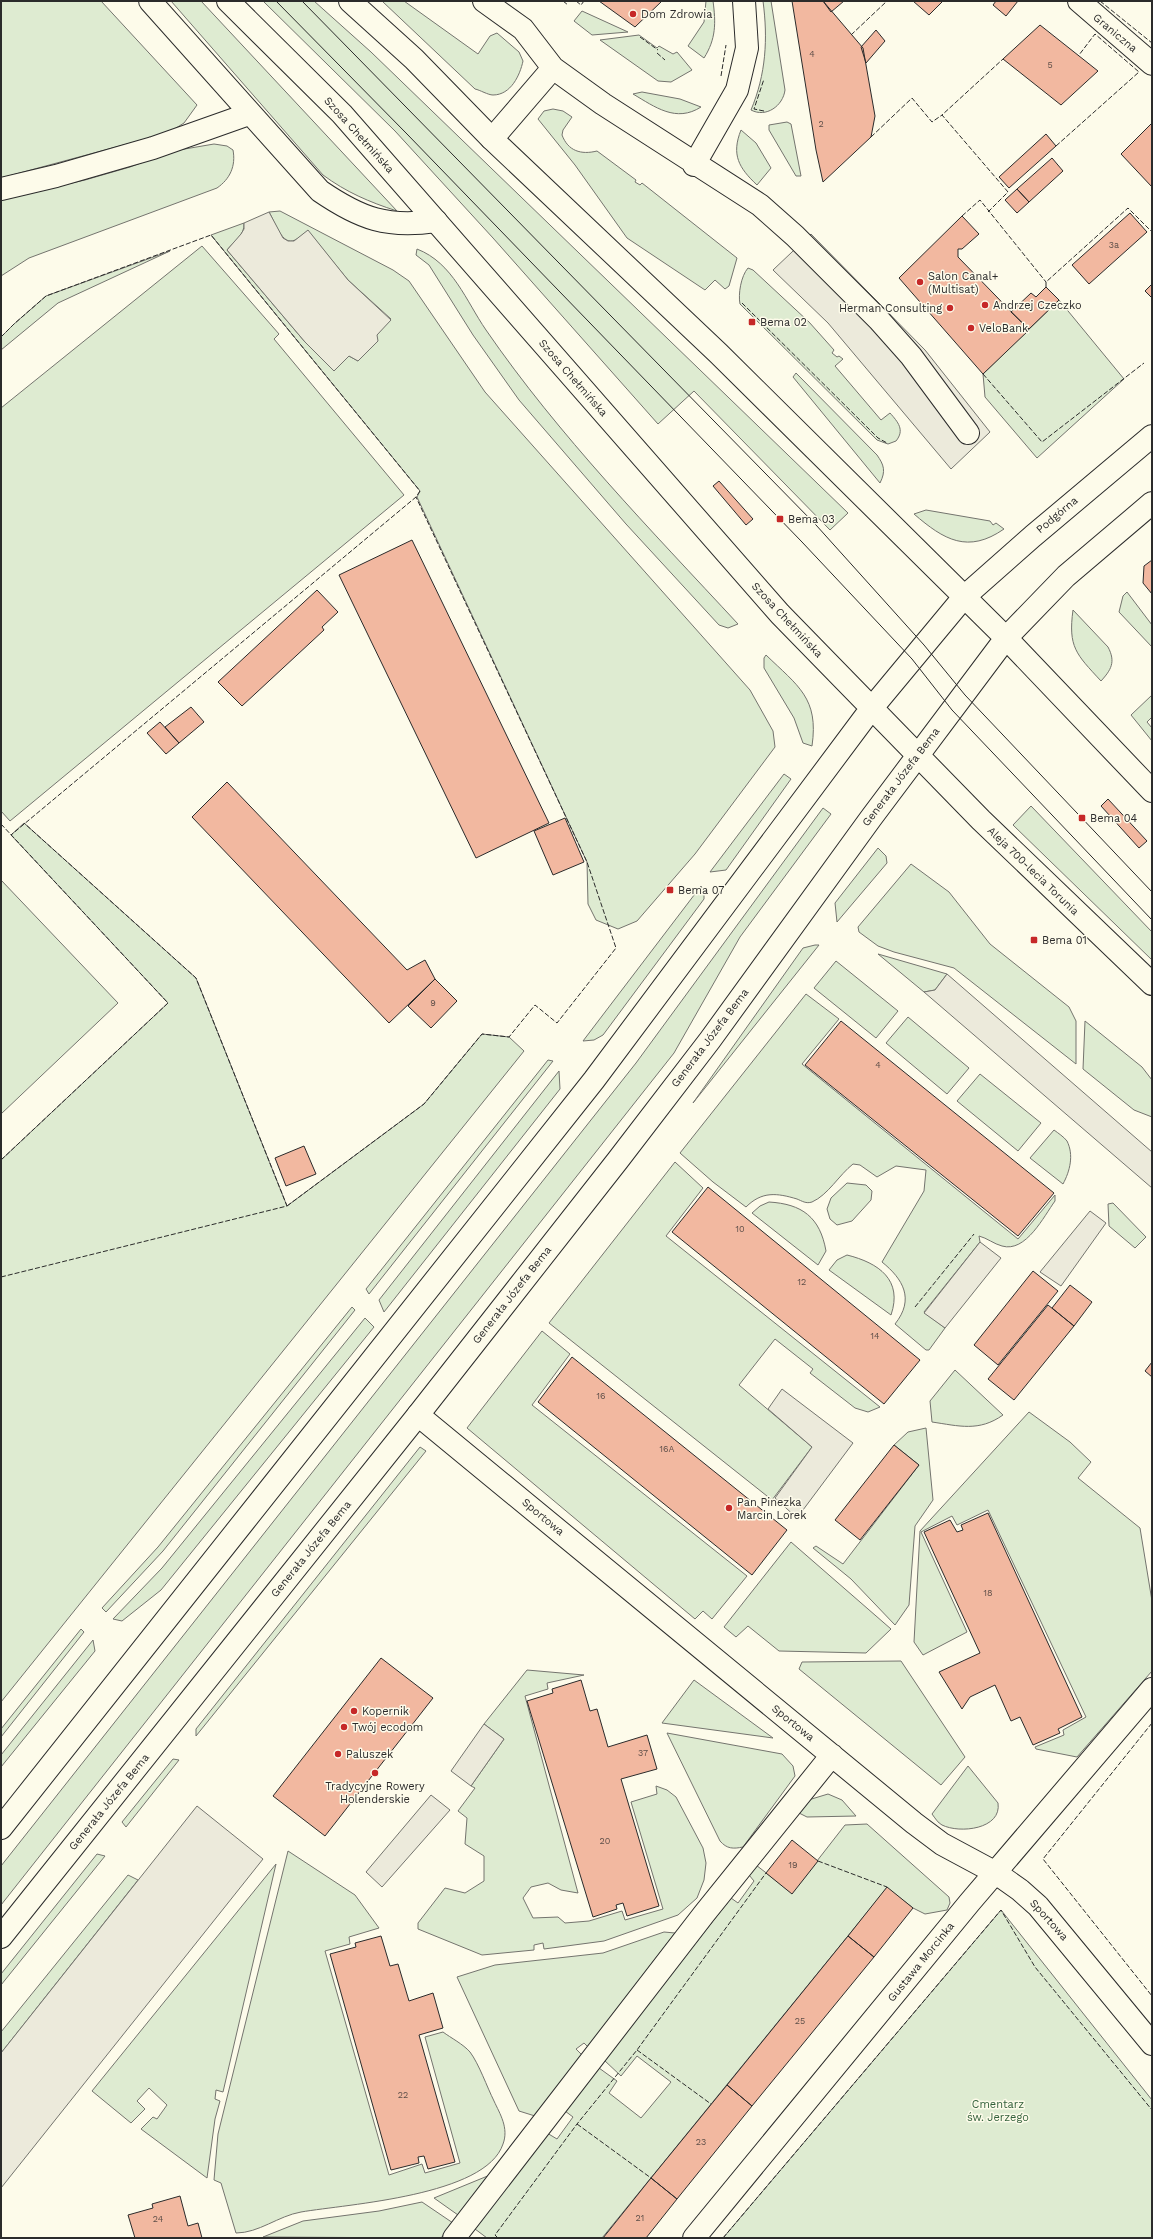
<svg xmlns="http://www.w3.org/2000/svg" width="1153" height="2239" font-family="'Work Sans',sans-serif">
	<rect width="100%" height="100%" fill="#fdfbea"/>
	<path fill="#deebd1" stroke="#74746e" d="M1,1H101L197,105L184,123L168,133L1,178Z
		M171,1H201L397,211C369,202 346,192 323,175Z
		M263,1H314L371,52L848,513L830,530L694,391L658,424L493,238L395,131Z
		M382,1H404L478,54L490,36L497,33L519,52L523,61C520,75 511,95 493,95C488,95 480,90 475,89Z
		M706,1H713C716,23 716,39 704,58L688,46L704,22Z
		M763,1H771L785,90C783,106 766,118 751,110C766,74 768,39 763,1Z
		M582,11L628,32L592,35L574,21Z
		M639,35L657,48L659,46L673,54L677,52L692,70L671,82L658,81L600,40Z
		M642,92L680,99L701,107C676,123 655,107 633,94Z
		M553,109L563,111L572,117L563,130L562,135C568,151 581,155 597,151L636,180L635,182L640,185L642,183L737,258L729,286L725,289L715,280L705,290L627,238L575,165L538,119L544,111Z
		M787,122L791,124L801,176H796L769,130V125Z
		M741,130L756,143L771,168L757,185C739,168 731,155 741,130Z
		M214,144L227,146L233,150C236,166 230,179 217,188L29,258L1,276V199L85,180L130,167L173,151Z
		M280,211L393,270L409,281L485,392L750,690L773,731L775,747L695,854L637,921L618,929L596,920L588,904L587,862L417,497L420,491L211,235L244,223C245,235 234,241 227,250L305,342L334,370L349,356L358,361L377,334L391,319L348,280L308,231C304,233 300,238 295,240C282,247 274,220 269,212Z
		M202,246L279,334L274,339L404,495L10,821L1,811V408Z
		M417,249C453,263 466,301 486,330C559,436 650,529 738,624L728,628L719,625L626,524L519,400L473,335L429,265L416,255Z
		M170,251L58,303L1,350V337L14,324L46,296Z
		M748,268L753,270L809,322L834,350L832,353L837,357L839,356L843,359L835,366L881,420L890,413C898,422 905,430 896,441L888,444L877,440L740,304C738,294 741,276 748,268Z
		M1059,300L1124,379L1037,458L985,397L983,374Z
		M796,373L877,455C884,465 886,471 880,483L793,377Z
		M926,510L990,521L993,525L996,523L1004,529C968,554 944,540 914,514Z
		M1127,592L1152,625V647L1119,612L1123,596Z
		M1073,610L1108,647C1116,662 1111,670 1101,681C1076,654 1068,647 1073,610Z
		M766,655C798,686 819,698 812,746L803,743L794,718L764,668V658Z
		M1152,695V717L1147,722L1152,728V741L1131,715Z
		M784,774L791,779L726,870L710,872Z
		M1031,806L1152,932V960L1013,825Z
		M823,808L831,814L740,937L674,1053L1,1905V1866L636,1063Z
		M24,823L196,978L287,1206L424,1104L482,1034L509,1037L524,1051L1,1702V1160L168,1003L11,835Z
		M878,848L886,856L887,863L837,922L835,903Z
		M911,864L949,892L990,944L1069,1007L1076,1021V1064L954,968L894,952L878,946L859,932L858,927Z
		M1,880L118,1003L1,1114Z
		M701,886L704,892V899L603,1035L594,1040L583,1041Z
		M815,945H819L693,1103L803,948Z
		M878,954L947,974L935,990L924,992Z
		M836,961L898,1011L876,1038L814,988Z
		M806,994L839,1019L802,1064L1018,1239L1055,1195V1201C1044,1216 1026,1253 1002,1246C994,1244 987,1238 979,1236L980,1242L924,1312L945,1328L929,1350H926L895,1324C915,1299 903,1279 882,1262L924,1191L926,1170L896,1166L877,1177L860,1165L853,1164C839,1175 828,1195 812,1202C806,1204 802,1201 797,1199C777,1193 762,1191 746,1207L713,1182L680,1153Z
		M908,1017L969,1068L947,1094L886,1043Z
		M1085,1021L1142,1067L1152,1080V1117L1134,1110L1083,1069Z
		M548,1060L553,1061L369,1294L366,1289Z
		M559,1071L560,1089L384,1312L379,1300Z
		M980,1074L1041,1123L1018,1151L957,1101Z
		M1054,1130C1058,1133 1064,1137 1067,1141C1074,1155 1070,1171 1063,1184L1030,1158Z
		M675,1162L703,1188L666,1236L880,1407L868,1412L855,1408L810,1373L813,1369L775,1339L739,1385L812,1447L772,1500L549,1323Z
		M847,1183L866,1185L872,1191L871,1200L852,1221L837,1225L830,1219L827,1209L831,1198Z
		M769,1202C802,1204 820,1217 826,1251L818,1265L752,1213L760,1206Z
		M1113,1203L1146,1237L1135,1248L1109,1226L1108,1204Z
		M847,1255C879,1263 903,1280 891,1315L829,1270L837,1260Z
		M352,1307L355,1310L163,1551L106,1612L102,1608L158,1547Z
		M365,1318L374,1327L161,1590L122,1621L113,1619L162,1568Z
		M542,1331L570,1354L532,1405L747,1576L712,1619L703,1611L695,1619L467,1428Z
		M955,1370L1003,1415C979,1432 959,1426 932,1422L930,1401Z
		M1029,1412L1070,1442L1091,1462L1078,1478L1140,1528L1152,1601V1671L1077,1757L1036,1749L1035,1747L1064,1735L1063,1730L1086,1717L988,1510L957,1525L952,1516L921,1532L967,1632L923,1655L914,1642L920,1531Z
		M926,1428L933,1500L915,1526L909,1605L895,1625L851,1579L813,1548L816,1546L843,1564L919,1465L894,1445L908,1432Z
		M420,1447L426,1451L196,1736V1729Z
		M791,1542L891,1629L866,1653L779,1651L748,1626L736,1637L724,1627Z
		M81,1629L84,1632L1,1737V1729Z
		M93,1640L95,1651L1,1767V1755Z
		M901,1661L965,1757L941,1785L799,1669L802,1662Z
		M527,1670L584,1675L547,1683L548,1689L525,1696L578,1893L561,1890L548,1883L531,1887L523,1898L533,1918L558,1917L565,1923L589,1921L622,1911L625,1920L663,1909L631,1802L657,1794L656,1786L667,1790L676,1797L703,1848L706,1863L704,1880L697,1898L678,1915L604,1941L544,1949L543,1943L534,1945V1950L482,1955L418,1929V1923L445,1888L465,1893L484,1881V1856L465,1844L467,1818L458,1811L475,1788L471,1786L504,1739L484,1724Z
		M694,1680L773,1738L662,1723Z
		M667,1733L782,1754L793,1766L795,1776L743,1847C733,1849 727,1849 720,1841Z
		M173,1759L179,1760L126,1827L122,1822Z
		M968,1766L998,1803C1002,1829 960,1834 942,1825C938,1823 935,1818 932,1814Z
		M828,1794L842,1800L856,1816L807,1817L797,1812L805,1801Z
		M867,1824L949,1897L950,1903L947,1910L925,1914L913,1908L887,1888L602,2238H487L475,2229L547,2133L557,2139L573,2117L565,2111L599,2068L617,2081L609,2093L641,2118L671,2082L637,2056L621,2076L604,2060L731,1898L738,1903L754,1881L749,1875L756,1865L792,1893L845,1825Z
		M288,1851L355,1895L379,1928L349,1937L350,1944L325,1951L389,2175L422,2164L425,2173L460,2163L425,2037L443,2032C451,2038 463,2044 470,2052C479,2064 487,2087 494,2101C500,2114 509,2128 503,2144C486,2196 348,2204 301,2212C278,2216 259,2233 236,2233L221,2183L214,2180L218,2134Z
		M97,1854L105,1856L1,1985V1974Z
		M276,1864L223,2092L216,2090L215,2099L220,2101L215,2119L207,2178L141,2129L153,2117L157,2119L167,2105L149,2088L137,2101L145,2109L131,2123L92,2091Z
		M128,1875L138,1880L1,2053V2032Z
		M1001,1910L1152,2100V2238H723Z
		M664,1932L675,1933L588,2047L584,2043L576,2049L582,2055L535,2116L519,2111L457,1977L495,1965L603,1953Z
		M490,2175L458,2215L434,2198Z
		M422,2202L453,2223L441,2238L263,2237L303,2221L379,2211Z"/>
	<path fill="#eceadb" stroke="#74746e" d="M269,212L283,238L288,241H294L308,230L348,280L391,320L377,335L378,341L358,361L349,356L334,371L305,342L227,250L241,234L244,229V223Z
		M811,234L925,350L990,432L951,469L828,323L773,270Z
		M947,974L1152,1152V1188L924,992L935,990Z
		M1090,1211L1106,1223L1061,1286L1040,1272Z
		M980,1242L1001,1258L945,1328L924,1313Z
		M782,1389L853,1443L797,1518L775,1498L812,1447L768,1409Z
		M484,1724L504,1739L471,1786L451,1771Z
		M431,1795L450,1810L382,1887L366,1872Z
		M197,1806L263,1859L1,2188V2053Z"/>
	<path fill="#f2b8a0" stroke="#2b2b2b" d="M599,1H662L635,27Z
		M792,1H823L863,48L875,116L871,137L823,182L816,150Z
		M823,1H844L831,12Z
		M913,1H940L942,2L929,15Z
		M996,1H1018L1006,16L993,5Z
		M1040,25L1098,71L1061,105L1003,59Z
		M876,30L885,41L866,63L861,47Z
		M1152,123V187L1121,154Z
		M1046,134L1056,146L1009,188L999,177Z
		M1052,158L1063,171L1029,202L1017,189Z
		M1017,189L1029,202L1017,213L1005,200Z
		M1130,213L1147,232L1089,284L1072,265Z
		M962,216L979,234L962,249H958V257L1029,330L983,374L899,278Z
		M1152,284V298L1145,291Z
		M1046,287L1059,300L1029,329L1011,312L1031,293L1036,297Z
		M719,481L753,519L746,525L713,486Z
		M412,540L549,823L476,858L339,575Z
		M1152,560V594L1143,583L1144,566Z
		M317,590L338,612L322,627L324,630L242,706L218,682Z
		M191,707L204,722L179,743L165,727Z
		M160,722L179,743L166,754L147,733Z
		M227,782L407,970L425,960L435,979L389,1023L192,817Z
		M1108,799L1147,841L1139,848L1101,806Z
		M565,818L584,862L553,875L534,831Z
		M435,979L457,1001L431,1028L408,1006Z
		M841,1021L1054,1193L1018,1236L805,1065Z
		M304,1146L316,1174L286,1186L275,1158Z
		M708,1187L920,1360L884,1404L672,1232Z
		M1033,1271L1058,1291L998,1365L974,1345Z
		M1070,1285L1092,1302L1074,1326L1052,1308Z
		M1048,1305L1074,1326L1014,1400L988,1379Z
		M572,1357L787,1530L752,1575L538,1402Z
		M1152,1362V1377L1145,1371Z
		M894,1445L919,1465L860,1540L835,1520Z
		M988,1513L1082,1717L1058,1729L1060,1733L1033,1745L1020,1717L1011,1721L995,1685L970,1697L962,1709L939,1672L980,1653L924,1532L950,1520L957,1532L963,1530L961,1525Z
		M381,1658L433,1698L325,1836L273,1796Z
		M581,1680L590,1711L597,1709L608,1747L647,1735L657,1769L621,1779L659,1906L627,1916L623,1903L616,1905L617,1909L593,1917L527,1701L553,1693L552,1689Z
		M792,1840L818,1861L792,1894L766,1873Z
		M887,1887L913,1908L874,1957L848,1936Z
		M381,1936L390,1966L398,1964L409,2001L433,1993L443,2028L419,2035L455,2162L428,2169L424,2156L418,2157L419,2163L391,2170L330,1954L356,1947L355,1943Z
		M848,1936L874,1957L752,2106L727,2085Z
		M727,2085L752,2106L677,2199L651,2178Z
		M651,2178L677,2199L646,2238H603Z
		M180,2196L188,2226L198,2223L202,2238H135L128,2215L153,2208L152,2204Z"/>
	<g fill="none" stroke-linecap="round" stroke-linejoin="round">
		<defs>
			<path id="minor" d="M150,1L320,191C361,219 387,228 436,221
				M484,1L523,29L553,68L603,104L760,205L795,236L879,320L911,356L968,433
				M1079,1L1152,64
				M492,139L553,68
				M694,165L737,90L747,48L744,1
				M1,189L56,176L153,148L249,114
				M964,597L1033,536L1152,436
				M1006,638L1066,576L1152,503
				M418,1415L914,1823L942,1844L996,1873L1020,1890L1038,1906L1152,2044
				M454,2238L704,1914L832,1755
				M694,2238L970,1902L1152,1689"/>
			<path id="major" d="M228,1L342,114L780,614L981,820L1152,984
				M350,1L414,59L492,139L718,353L1006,638L1152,791
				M1,1828L594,1080L871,709L964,597
				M1,1937L418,1415L618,1160L710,1040L871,818L1006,638"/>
		</defs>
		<use href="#minor" stroke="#2b2b2b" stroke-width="24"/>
		<use href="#major" stroke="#2b2b2b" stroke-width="24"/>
		<use href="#minor" stroke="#fdfbea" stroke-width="22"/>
		<use href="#major" stroke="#fdfbea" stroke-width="22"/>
		<path stroke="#2b2b2b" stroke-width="1" d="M276,1L407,134L802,542L912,659L952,710L1152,920
			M302,1L816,525L924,645L965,695L1152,892"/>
		<path stroke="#2b2b2b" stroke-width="1" stroke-dasharray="5 2" stroke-linecap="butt" d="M563,1L568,5
			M576,1L581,5L584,1
			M1100,1L1152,43
			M851,35L887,1
			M640,37L658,50
			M657,53L665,60
			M721,76L726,45
			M764,111L754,109L764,79
			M871,137L912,98L932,122L942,115
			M1056,146L1139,72L1095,34L1079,55
			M988,212L1008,192L942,115L1003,59
			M962,216L980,200L1046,282
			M1046,287V282L1128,208L1152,232
			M742,303L878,438L887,443
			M1,337L14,324L46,296L211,235L420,491L416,497L11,835
			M983,374L1042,442L1144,363
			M1,824L168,1003L1,1160
			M287,1206L424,1104L482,1034L509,1037L535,1005L557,1023L616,948L587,862L416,497
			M1,1277L287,1206L196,978L24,823
			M915,1307L974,1234
			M1152,1723L1043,1859L1152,1996
			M818,1861L887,1887
			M637,2050L711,2104
			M577,2124L651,2178
			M498,2238L495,2235L577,2124L637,2050L766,1873
			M723,2238L1001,1910L1035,1967L1152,2110"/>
	</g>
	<g fill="#c62828" stroke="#fdfbea" stroke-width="1.5">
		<circle cx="633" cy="14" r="4"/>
		<circle cx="920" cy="282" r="4"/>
		<circle cx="985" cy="305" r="4"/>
		<circle cx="950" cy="308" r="4"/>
		<rect x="748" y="318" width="8" height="8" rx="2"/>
		<circle cx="971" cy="328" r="4"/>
		<rect x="776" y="515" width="8" height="8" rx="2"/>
		<rect x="1078" y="814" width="8" height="8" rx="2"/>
		<rect x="666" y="886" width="8" height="8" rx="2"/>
		<rect x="1030" y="936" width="8" height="8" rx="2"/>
		<circle cx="729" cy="1508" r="4"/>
		<circle cx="354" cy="1711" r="4"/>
		<circle cx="344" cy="1727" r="4"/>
		<circle cx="338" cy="1754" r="4"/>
		<circle cx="375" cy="1773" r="4"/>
	</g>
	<g text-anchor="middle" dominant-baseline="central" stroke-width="3" stroke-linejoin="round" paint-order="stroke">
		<g font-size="9" fill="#5d4e48">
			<text x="812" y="54">4</text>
			<text x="1050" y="65">5</text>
			<text x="821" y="124">2</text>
			<text x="1114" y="245">3a</text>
			<text x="433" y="1003">9</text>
			<text x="878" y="1065">4</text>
			<text x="740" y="1229">10</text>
			<text x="802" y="1282">12</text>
			<text x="875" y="1336">14</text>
			<text x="601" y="1396">16</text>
			<text x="667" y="1449">16A</text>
			<text x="988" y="1593">18</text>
			<text x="643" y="1753">37</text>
			<text x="605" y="1841">20</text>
			<text x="793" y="1865">19</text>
			<text x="800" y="2021">25</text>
			<text x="403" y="2095">22</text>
			<text x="701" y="2142">23</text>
			<text x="640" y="2218">21</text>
			<text x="158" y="2219">24</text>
		</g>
		<g font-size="11" fill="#2b2b2b" stroke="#fdfbea" text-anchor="start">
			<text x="641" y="14">Dom Zdrowia</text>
			<text x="928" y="276">Salon Canal+<tspan x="928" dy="13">(Multisat)</tspan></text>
			<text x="993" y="305">Andrzej Czeczko</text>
			<text x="942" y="308" text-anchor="end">Herman Consulting</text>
			<text x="760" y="322">Bema 02</text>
			<text x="979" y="328">VeloBank</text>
			<text x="788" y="519">Bema 03</text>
			<text x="1090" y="818">Bema 04</text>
			<text x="678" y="890">Bema 07</text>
			<text x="1042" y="940">Bema 01</text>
			<text x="737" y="1502">Pan Pinezka<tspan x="737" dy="13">Marcin Lorek</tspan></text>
			<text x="362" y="1711">Kopernik</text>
			<text x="352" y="1727">Twój ecodom</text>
			<text x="346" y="1754">Paluszek</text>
			<text x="375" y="1786" text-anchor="middle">Tradycyjne Rowery<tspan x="375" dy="13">Holenderskie</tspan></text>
		</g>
		<g font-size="11" fill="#2b2b2b" stroke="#fdfbea">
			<text transform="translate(1115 33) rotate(40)">Graniczna</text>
			<text transform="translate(359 135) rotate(48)">Szosa Chełmińska</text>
			<text transform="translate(573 378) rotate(49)">Szosa Chełmińska</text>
			<text transform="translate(1057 515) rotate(-40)">Podgórna</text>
			<text transform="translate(787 620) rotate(47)">Szosa Chełmińska</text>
			<text transform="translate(901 777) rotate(-53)">Generała Józefa Bema</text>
			<text transform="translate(1033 871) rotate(44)">Aleja 700-lecia Torunia</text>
			<text transform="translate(710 1038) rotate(-53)">Generała Józefa Bema</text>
			<text transform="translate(512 1295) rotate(-52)">Generała Józefa Bema</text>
			<text transform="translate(543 1517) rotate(40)">Sportowa</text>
			<text transform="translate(311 1549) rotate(-51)">Generała Józefa Bema</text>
			<text transform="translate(793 1723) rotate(39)">Sportowa</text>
			<text transform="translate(109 1802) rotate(-51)">Generała Józefa Bema</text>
			<text transform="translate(1049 1920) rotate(48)">Sportowa</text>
			<text transform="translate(921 1962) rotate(-51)">Gustawa Morcinka</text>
		</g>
		<g font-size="11" fill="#34623c" stroke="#fdfbea">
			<text x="998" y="2104">Cmentarz<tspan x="998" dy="13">św. Jerzego</tspan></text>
		</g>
	</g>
	<rect width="1153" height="2239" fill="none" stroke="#2b2b2b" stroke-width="4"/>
</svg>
